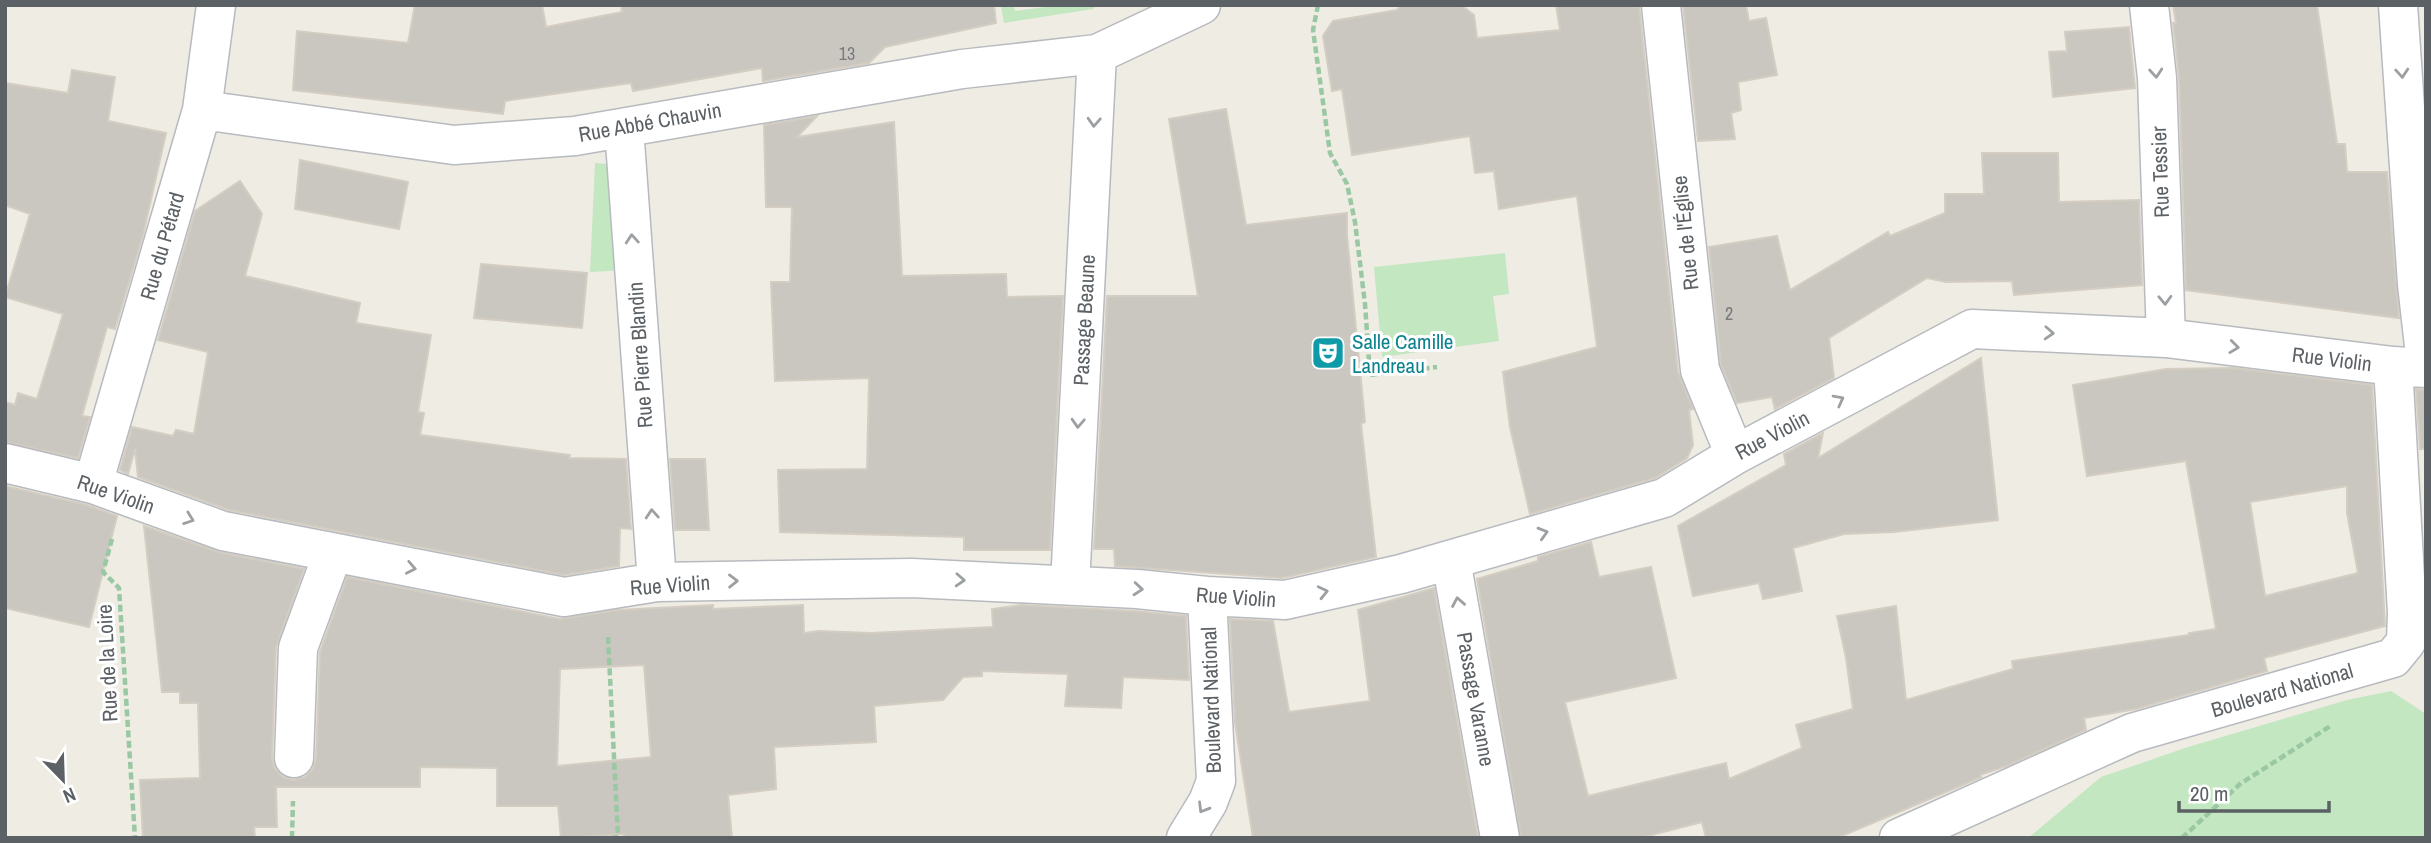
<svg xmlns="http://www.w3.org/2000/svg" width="2431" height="843" font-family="'Archivo Narrow',sans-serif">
	<rect width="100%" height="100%" fill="#efece4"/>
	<path fill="#c3e7c0" d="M1062,5H1098L1093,9L1004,23L1001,7L1014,6L1015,11Z
		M595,163L606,164L614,171L628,270L590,272Z
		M1505,253L1509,294L1493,296L1499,341L1382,357L1374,267Z
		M2391,691L2426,714V838H2028L2101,777L2188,747L2347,700Z"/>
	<path fill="#cac7c1" stroke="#d4cdc2" stroke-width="2" fill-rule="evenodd" d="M415,5H542L546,27L622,12L621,5H994L996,23L885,47L869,63L763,81L762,68L633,91L631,83L505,101L503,114L293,90L297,31L408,43Z
		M1401,5H1461L1474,15L1477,38L1560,30L1556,5H1639L1678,372L1693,409L1689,410L1693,445L1687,458L1655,478L1530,514L1510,427L1503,372L1597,347L1577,196L1499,209L1494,171L1475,173L1470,136L1352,155L1342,89L1332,91L1323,36L1333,21L1397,10Z
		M1683,5H1746L1749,21L1766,18L1777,75L1738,82L1741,110L1731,113L1735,139L1698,141Z
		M2173,5H2317L2337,144H2345L2347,172H2387L2399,318L2186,290L2179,77L2173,23H2176Z
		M2129,27L2135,88L2053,97L2049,52L2067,51L2065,32Z
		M72,70L115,77L108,121L166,133L143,235L115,329L107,327L82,416L90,417L78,458L5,442V402L15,405L18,393L37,399L63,314L5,297L30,214L5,205V83L68,93Z
		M1226,109L1246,225L1347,213V235L1365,422L1361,424L1376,557L1282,578L1115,566L1114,549H1094L1107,296H1198L1169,119Z
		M817,116L797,137L894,122L902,276L1006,274L1007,297L1063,296L1050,550H964V537L780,532L778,470L867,469L869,378L775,381L771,282H790L792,207H766L764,125Z
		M1982,153H2058L2059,202L2139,200L2142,285L2014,295L2012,281L1946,282L1927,278L1829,338L1834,378L1775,409L1772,397L1737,403L1721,365L1709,247L1777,236L1790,290L1888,232L1890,236L1945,213V194H1984Z
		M300,160L408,182L399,229L295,209Z
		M240,181L262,214L245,276L360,303L356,323L431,335L418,412L424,413L420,435L570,455L569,458L626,459L631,529L620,528L619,566L564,575L229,510L138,477L135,449L128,474L120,470L132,427L173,436L176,430L194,434L208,352L158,340L195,211Z
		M481,264L587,273L582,328L474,318Z
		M1981,358L1998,520L1894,532L1844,534L1793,548L1802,591L1763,599L1759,583L1693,596L1678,526L1786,465L1784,454L1823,433L1818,458Z
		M2233,368L2372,385L2385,626L2264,658L2267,671L2136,709L2084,718L2086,730L2009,765L1980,775L1981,777L1965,784L1837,838H1706L1702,822L1640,838H1521L1477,579L1538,561V557L1591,542L1599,577L1651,567L1676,678L1565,702L1588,796L1726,763L1729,779L1802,748L1796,725L1853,709L1846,658L1837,616L1896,606L1906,700L2013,669L2012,661L2189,635V633L2216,629L2186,461L2087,476L2073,385L2166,369ZM2347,486V513L2358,573L2265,596L2250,502Z
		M2416,389L2426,390V449H2420Z
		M670,459H705L709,530H675Z
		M5,486L87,505L117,516L89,627L5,608Z
		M144,526L219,552L304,569L276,647L272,758L275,769L283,777L293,780L305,777L313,769L316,759L320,652L347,577L560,619L618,610L713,605V609L803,605L804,633L819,631L871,633L993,627L992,609L1021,605L1135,611L1186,616L1189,680L1123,677L1121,708L1065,706L1068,674L982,671V676L963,677L943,700L874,706L876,742L774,747L776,789L728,795L732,838H624V834L561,838L558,806H497V768L420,767V787H276L277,827H254L255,838H143L140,780L200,778L198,703H180V692H162ZM644,665L651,757L557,766L560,669Z
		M1434,588L1478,838H1253L1235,723L1230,619L1273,621L1289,712L1370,701L1358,610Z"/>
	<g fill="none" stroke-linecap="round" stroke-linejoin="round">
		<defs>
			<path id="minor" d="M1661,5L1700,370L1735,455
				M2149,5L2157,78L2166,338
				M2398,5L2417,284L2426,364
				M202,110L454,145L575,136L962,69L1097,54L1201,5
				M624,128L657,582
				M5,463L93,484L223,531L564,597L657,582L912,578L1137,589L1207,596L1285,600L1401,574L1664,498L1735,455L1972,329L2166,338L2393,366L2426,368
				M93,484L202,110L216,5
				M1451,560L1500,838
				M1070,585L1097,54
				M294,758L298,648L333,553
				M1186,838L1208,802L1216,781L1207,596
				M1899,838L2132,733L2393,658L2406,642L2407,613L2393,366"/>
		</defs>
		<use href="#minor" stroke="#b7babe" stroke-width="41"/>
		<path stroke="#99c8a3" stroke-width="4.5" stroke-dasharray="7 3.5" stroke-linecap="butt" d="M1318,5L1313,30L1330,153L1347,184L1355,222L1365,304L1370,375L1437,367
			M112,539L103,572L119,588L135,838
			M608,637L618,837L611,838
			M292,838L293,801
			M2182,838L2240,784L2332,725"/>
		<use href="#minor" stroke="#fff" stroke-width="38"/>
	</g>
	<defs><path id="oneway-chevron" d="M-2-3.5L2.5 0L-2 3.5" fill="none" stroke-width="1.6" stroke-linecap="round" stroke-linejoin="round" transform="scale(1.75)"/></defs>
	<g stroke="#9da0a3">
		<use href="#oneway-chevron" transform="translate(2156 73) rotate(85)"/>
		<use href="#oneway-chevron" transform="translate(2402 73) rotate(86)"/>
		<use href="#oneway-chevron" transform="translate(1094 122) rotate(93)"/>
		<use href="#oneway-chevron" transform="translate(632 239) rotate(-94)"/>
		<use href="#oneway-chevron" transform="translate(2165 300) rotate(88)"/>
		<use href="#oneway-chevron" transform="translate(2049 333) rotate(3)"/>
		<use href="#oneway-chevron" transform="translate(2234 347) rotate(7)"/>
		<use href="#oneway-chevron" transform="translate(1839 400) rotate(-28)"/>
		<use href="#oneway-chevron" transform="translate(1078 423) rotate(93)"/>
		<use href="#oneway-chevron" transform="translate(652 514) rotate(-94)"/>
		<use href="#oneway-chevron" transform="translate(189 519) rotate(20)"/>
		<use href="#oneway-chevron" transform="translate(1543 533) rotate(-16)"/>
		<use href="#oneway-chevron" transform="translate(411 568) rotate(11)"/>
		<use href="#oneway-chevron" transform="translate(960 580) rotate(3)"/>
		<use href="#oneway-chevron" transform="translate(733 581) rotate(-1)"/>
		<use href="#oneway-chevron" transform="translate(1138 589) rotate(5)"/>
		<use href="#oneway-chevron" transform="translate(1323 592) rotate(-13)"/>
		<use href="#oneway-chevron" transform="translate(1458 602) rotate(-100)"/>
		<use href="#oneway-chevron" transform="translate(1203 808) rotate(121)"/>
	</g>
	<defs>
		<symbol id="theatre-square" viewBox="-11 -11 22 22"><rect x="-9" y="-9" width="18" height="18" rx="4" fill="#0f9aa8" stroke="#fff"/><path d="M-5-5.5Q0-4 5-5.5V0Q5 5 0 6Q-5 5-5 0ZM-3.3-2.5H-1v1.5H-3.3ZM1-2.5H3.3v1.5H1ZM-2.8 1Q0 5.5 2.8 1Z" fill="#fff"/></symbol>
	</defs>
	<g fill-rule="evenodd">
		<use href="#theatre-square" x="1309" y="334" width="38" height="38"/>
	</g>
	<g text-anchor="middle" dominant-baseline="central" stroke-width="6" stroke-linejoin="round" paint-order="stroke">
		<g font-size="18" fill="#787a7c">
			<text x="847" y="53">13</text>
			<text x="1729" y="313">2</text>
		</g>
		<g font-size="21" fill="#5c6165" stroke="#fff">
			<text transform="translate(650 122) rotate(-10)">Rue Abbé Chauvin</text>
			<text transform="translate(2160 172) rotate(-92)">Rue Tessier</text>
			<text transform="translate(1685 233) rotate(-96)">Rue de l'Église</text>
			<text transform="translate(162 246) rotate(-74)">Rue du Pétard</text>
			<text transform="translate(1084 320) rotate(-87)">Passage Beaune</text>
			<text transform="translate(640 355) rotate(-94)">Rue Pierre Blandin</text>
			<text transform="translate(2332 359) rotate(7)">Rue Violin</text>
			<text transform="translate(1772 435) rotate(-28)">Rue Violin</text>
			<text transform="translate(116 494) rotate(19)">Rue Violin</text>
			<text transform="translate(670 585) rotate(-4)">Rue Violin</text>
			<text transform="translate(1236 597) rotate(4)">Rue Violin</text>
			<text transform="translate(107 663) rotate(-93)">Rue de la Loire</text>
			<text transform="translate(2282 690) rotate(-16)">Boulevard National</text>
			<text transform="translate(1476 699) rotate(80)">Passage Varanne</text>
			<text transform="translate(1211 700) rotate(-92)">Boulevard National</text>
		</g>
		<g font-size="21" fill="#0d838f" stroke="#fff" text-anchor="start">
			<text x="1352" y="341">Salle Camille<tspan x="1352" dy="24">Landreau</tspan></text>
		</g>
	</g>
	<rect width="2431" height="843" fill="none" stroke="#5c6165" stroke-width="14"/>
	<g transform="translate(63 780) rotate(157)" stroke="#ffffff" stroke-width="5" paint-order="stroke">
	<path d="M0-5L12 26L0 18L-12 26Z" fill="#5c6165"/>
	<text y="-10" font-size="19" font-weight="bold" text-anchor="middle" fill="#5c6165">N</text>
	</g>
	<path d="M2179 801v10h150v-10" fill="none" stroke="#5c6165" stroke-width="3.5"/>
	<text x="2190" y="801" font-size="21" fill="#5c6165" stroke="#ffffff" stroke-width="5" paint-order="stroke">20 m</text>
</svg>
